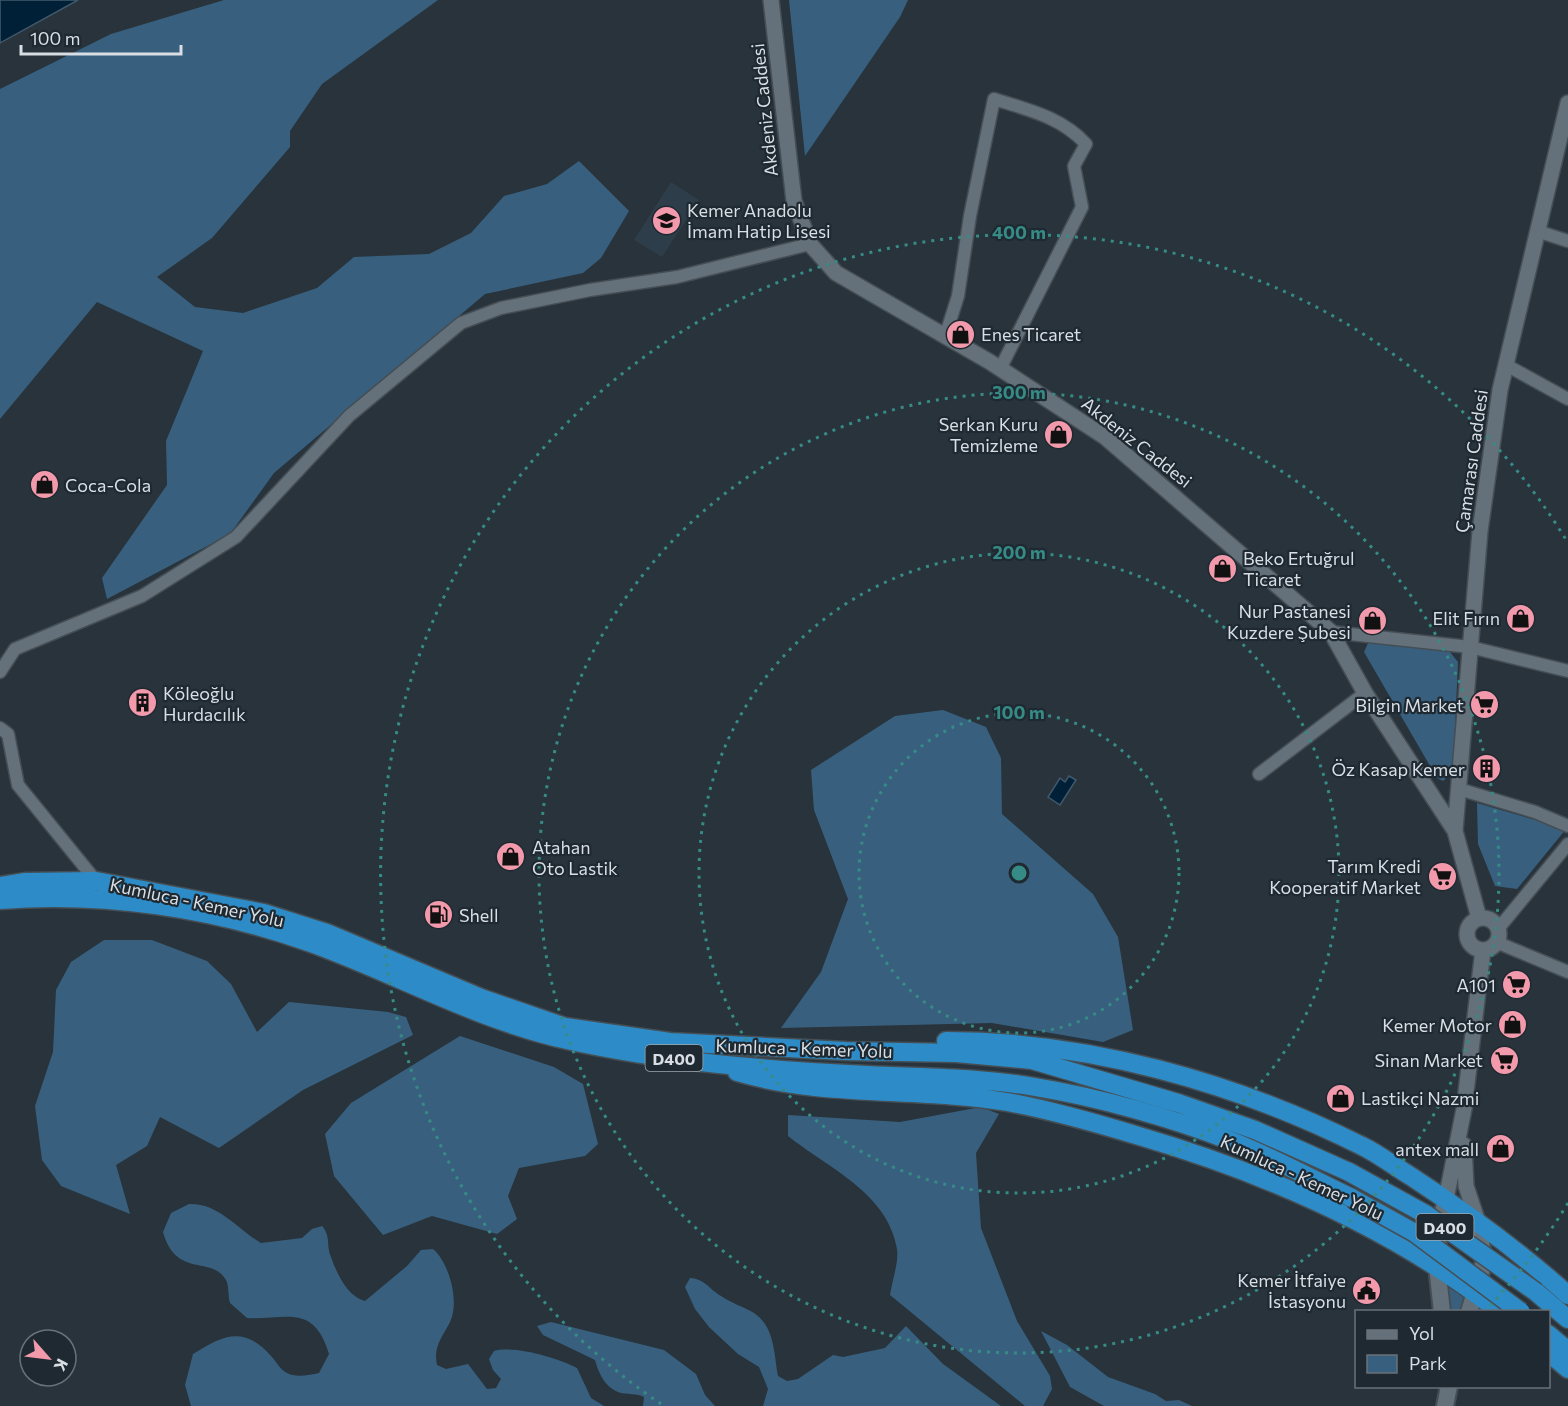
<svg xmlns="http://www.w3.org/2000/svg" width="1568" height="1406" font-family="Commissioner,sans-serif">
	<rect width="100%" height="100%" fill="#28333b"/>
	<path fill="#2d3d4a" d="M671,182L699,200L662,257L634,240Z"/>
	<path fill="#38607e" d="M224,0H438L322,84L290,131V147L212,238L157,277L195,307L243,313L317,288L354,257L429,254L471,233L504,196L547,184L579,161L629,211L601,258L583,273L485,294L274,473L230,534L107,599L102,578L167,485L166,441L203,351L97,302L0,419V89L111,34Z
		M789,0H908L900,17L805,156Z
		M1377,640L1446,647L1458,662L1453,772L1443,781L1437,778L1364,652L1368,643Z
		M943,710L986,727L1001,758L1002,814L1093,894L1118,937L1133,1030L1103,1042L992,1023L781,1028L821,972L848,899L814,810L811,770L895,716Z
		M1477,803L1566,829L1517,889L1495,886L1478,844Z
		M104,940H152L207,961L231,984L257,1032L289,1002L388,1012L406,1017L413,1035L303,1090L219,1148L160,1117L147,1146L116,1165L130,1214L61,1186L42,1160L35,1106L53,1052L56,990L71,962Z
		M460,1036L554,1067L583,1084L598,1144L585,1156L519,1168L508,1196L517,1219L497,1234L432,1216L383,1235L334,1176L325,1134L351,1103Z
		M981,1107L999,1114L976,1153L981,1228L1017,1321L1050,1376L1052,1389L1043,1406H1025L890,1295C892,1281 899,1262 897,1249C888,1193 828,1168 788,1136V1115L900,1122Z
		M189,1204C219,1203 237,1229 261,1243L302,1238L312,1229L322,1226C331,1236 326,1245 331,1257C337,1274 347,1296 365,1301L407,1266L421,1250L433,1249C449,1262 460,1302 450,1322C442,1338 433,1346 437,1365L446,1369L468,1364L487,1389L496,1388L501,1379L493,1370L489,1359L494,1351C514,1345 558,1358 577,1368L591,1398L604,1406H191L185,1385L193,1354C223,1335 244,1325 271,1356C276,1361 280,1370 287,1373C295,1378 310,1375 319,1373L329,1354C314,1303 286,1320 247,1318L230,1303C228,1297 229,1285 226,1280C212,1255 176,1279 163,1232L171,1213Z
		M690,1278C705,1279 709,1289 721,1296C731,1303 744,1307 754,1313C775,1327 774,1355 778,1376L787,1381L798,1379L833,1355L843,1357L885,1348L906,1326L943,1364L1001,1406H763L768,1389L759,1367L738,1354L709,1327L695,1309L685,1287Z
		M1446,1280L1466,1293L1460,1311H1450Z
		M551,1322L664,1350L696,1374L705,1395L715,1406H643L644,1397C636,1393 629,1395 621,1393C605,1388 599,1374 595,1360L543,1335L537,1326Z
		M1041,1331L1067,1345L1108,1377L1155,1394L1166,1401L1179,1400L1192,1406H1104L1070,1387Z"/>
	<path fill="#002038" stroke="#41596c" stroke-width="1.5" d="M0,0H78L0,43Z
		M1069,776L1076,780L1060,805L1048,797L1060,778L1065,782Z"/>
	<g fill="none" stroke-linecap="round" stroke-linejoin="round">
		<defs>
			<path id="minor" d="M1537,231L1568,241
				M945,337L958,296L970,216L994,99C1029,110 1061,117 1086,144L1074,166L1082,207L1000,369
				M1506,365L1568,399
				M1331,632L1470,647L1568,671
				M0,672L15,649L142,596L236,537L349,416L461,323L501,308L590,290L677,277L810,244
				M0,728L8,734L18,785L96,881
				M1259,774L1365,693
				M1459,789L1535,812L1568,826
				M1498,929L1568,844
				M1496,942L1568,972"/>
			<path id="tertiary" d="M771,0L794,201L810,244L836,273L990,362L1105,437L1331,632L1365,693L1455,831L1479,918
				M1455,831L1480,531L1500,390L1568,103
				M1467 934a16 16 0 1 1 32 0a16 16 0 1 1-32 0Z
				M1464,1145L1466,1186L1478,1222
				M1446,1199L1464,1109L1483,950"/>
			<path id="secondary" d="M1442,1312L1437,1266L1438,1235L1446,1199
				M1469,1312L1484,1262L1478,1222
				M1445,1406L1449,1386"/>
			<path id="trunk" d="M0,886L25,882L96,881L264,913L327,933L481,998L565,1027L670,1042L846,1051L956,1053L1032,1060L1178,1103L1255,1130L1349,1172
				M0,900C105,892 212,908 311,943C397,974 477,1020 567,1040C665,1062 767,1070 867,1075C923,1078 979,1077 1035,1087C1097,1097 1172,1118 1231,1141C1272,1157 1312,1179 1352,1198
				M946,1041C1088,1041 1234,1082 1362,1146C1379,1154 1395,1167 1412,1177C1467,1213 1519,1251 1568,1295
				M737,1072C824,1098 918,1087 1007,1102C1052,1110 1096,1123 1139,1136C1268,1174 1393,1228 1500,1312
				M1536,1292L1568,1319
				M1548,1334L1568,1351
				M1548,1352L1568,1369"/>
		</defs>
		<use href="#minor" stroke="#454e54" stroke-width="15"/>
		<use href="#tertiary" stroke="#454e54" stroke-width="18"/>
		<use href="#secondary" stroke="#454e54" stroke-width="20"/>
		<use href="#trunk" stroke="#454e54" stroke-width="21"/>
		<use href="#minor" stroke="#64707a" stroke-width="12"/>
		<use href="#tertiary" stroke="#64707a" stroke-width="15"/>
		<use href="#secondary" stroke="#64707a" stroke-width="16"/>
		<use href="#trunk" stroke="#2d8cc7" stroke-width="18"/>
		<defs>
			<path id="trunk-bridge" d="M1349,1172L1427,1215L1536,1292
				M1352,1198L1415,1233L1521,1312"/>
		</defs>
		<use href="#trunk-bridge" stroke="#454e54" stroke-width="21" stroke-linecap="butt"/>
		<use href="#trunk-bridge" stroke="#2d8cc7" stroke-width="18"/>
	</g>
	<g fill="none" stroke="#378b86" stroke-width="3" stroke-dasharray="3 6">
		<circle cx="1019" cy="873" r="160"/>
		<circle cx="1019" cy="873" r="320"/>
		<circle cx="1019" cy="873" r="480"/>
		<path d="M1568 1203A640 640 0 0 1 1487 1309M661 1404A640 640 0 1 1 1568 543"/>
	</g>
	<defs>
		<symbol id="school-disc" viewBox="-11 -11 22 22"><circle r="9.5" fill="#f29aac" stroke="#1f2931"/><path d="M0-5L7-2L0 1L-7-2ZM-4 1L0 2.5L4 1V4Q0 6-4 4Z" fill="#111"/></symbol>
		<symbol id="shop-disc" viewBox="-11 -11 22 22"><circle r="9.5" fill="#f29aac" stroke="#1f2931"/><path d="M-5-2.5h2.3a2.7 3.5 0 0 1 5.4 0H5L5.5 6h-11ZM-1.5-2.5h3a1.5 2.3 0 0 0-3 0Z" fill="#111"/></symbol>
		<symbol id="building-disc" viewBox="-11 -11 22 22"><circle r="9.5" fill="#f29aac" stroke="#1f2931"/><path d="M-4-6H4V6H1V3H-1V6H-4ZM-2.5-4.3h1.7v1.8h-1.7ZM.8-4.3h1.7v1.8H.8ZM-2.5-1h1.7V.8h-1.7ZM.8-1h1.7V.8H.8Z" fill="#111"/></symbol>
		<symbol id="supermarket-disc" viewBox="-11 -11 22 22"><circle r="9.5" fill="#f29aac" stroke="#1f2931"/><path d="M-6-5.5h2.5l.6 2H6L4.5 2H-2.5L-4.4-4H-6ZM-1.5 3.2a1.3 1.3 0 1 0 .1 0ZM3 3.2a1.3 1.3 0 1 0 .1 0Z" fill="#111"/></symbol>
		<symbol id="fuel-disc" viewBox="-11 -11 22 22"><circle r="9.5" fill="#f29aac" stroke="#1f2931"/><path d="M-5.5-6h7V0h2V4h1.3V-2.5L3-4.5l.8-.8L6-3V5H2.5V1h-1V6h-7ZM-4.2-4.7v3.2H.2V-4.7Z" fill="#111"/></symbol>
		<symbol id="civic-disc" viewBox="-11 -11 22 22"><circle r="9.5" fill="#f29aac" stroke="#1f2931"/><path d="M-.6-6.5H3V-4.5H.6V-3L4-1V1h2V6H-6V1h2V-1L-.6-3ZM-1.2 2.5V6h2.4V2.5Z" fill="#111"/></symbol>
	</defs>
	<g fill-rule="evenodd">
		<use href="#school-disc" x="650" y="204" width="33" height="33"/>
		<use href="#shop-disc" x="944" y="318" width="33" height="33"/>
		<use href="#shop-disc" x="1042" y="418" width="33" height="33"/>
		<use href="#shop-disc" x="28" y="468" width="33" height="33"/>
		<use href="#shop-disc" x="1206" y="552" width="33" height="33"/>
		<use href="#shop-disc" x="1504" y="602" width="33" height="33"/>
		<use href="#shop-disc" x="1356" y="604" width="33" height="33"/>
		<use href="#building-disc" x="126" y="686" width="33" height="33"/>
		<use href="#supermarket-disc" x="1468" y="688" width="33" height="33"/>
		<use href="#building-disc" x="1470" y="752" width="33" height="33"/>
		<use href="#shop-disc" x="494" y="840" width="33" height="33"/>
		<use href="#supermarket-disc" x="1426" y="860" width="33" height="33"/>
		<use href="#fuel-disc" x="422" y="898" width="33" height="33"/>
		<use href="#supermarket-disc" x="1500" y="968" width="33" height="33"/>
		<use href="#shop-disc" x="1496" y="1008" width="33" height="33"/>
		<use href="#supermarket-disc" x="1488" y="1044" width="33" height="33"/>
		<use href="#shop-disc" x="1324" y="1082" width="33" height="33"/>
		<use href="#shop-disc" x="1484" y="1132" width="33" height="33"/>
		<use href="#civic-disc" x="1350" y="1274" width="33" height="33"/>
	</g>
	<g text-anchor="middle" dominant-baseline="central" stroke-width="4.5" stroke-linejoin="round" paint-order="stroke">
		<g fill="#1f2931" stroke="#a0a8ae" stroke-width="1.5">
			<rect x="645.5" y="1045" width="57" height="26" rx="4.5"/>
			<rect x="1416.5" y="1214" width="57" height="26" rx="4.5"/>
		</g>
		<g font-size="16" font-weight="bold" fill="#d8dee4">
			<text x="674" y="1058">D400</text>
			<text x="1445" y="1227">D400</text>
		</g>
		<g font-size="18" fill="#d8dee4" stroke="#1f2931">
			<text transform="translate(764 110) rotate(-96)">Akdeniz Caddesi</text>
			<text transform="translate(1137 442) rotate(38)">Akdeniz Caddesi</text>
			<text transform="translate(1471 461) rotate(-82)">Çamarası Caddesi</text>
			<text transform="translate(197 902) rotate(12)">Kumluca - Kemer Yolu</text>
			<text transform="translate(804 1048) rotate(2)">Kumluca - Kemer Yolu</text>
			<text transform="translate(1302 1177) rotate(25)">Kumluca - Kemer Yolu</text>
		</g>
		<g font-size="18" fill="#d8dee4" stroke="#1f2931" text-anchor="end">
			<text x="687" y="210" text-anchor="start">Kemer Anadolu<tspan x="687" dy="21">İmam Hatip Lisesi</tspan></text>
			<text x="981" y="334" text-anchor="start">Enes Ticaret</text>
			<text x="1038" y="424">Serkan Kuru<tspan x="1038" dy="21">Temizleme</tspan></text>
			<text x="65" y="485" text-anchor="start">Coca-Cola</text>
			<text x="1243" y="558" text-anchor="start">Beko Ertuğrul<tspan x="1243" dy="21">Ticaret</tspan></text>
			<text x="1351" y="611">Nur Pastanesi<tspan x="1351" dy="21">Kuzdere Şubesi</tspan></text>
			<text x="1500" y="618">Elit Fırın</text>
			<text x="163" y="693" text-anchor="start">Köleoğlu<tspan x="163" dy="21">Hurdacılık</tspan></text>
			<text x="1464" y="705">Bilgin Market</text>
			<text x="1465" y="769">Öz Kasap Kemer</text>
			<text x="532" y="847" text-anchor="start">Atahan<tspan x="532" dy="21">Oto Lastik</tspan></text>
			<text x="1421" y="866">Tarım Kredi<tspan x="1421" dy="21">Kooperatif Market</tspan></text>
			<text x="459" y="915" text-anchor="start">Shell</text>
			<text x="1496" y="985">A101</text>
			<text x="1492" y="1025">Kemer Motor</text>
			<text x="1483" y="1060">Sinan Market</text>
			<text x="1361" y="1098" text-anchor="start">Lastikçi Nazmi</text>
			<text x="1479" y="1149">antex mall</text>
			<text x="1346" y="1280">Kemer İtfaiye<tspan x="1346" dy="21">İstasyonu</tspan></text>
		</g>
	</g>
	<circle cx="1019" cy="873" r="9" fill="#378b86" stroke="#1f2931" stroke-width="3"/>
	<g font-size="18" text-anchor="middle" font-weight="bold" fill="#378b86" stroke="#1f2931" stroke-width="4.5" stroke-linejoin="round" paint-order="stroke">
		<text x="1019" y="239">400 m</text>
		<text x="1019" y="399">300 m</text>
		<text x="1019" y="559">200 m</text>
		<text x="1019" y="719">100 m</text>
	</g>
	<rect x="1355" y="1310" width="195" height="78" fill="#1f2931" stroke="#697179" stroke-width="1.5"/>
	<rect x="1367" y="1330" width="30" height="9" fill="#64707a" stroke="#697179" stroke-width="1.5"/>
	<text x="1409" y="1340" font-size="18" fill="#d8dee4">Yol</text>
	<rect x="1367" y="1355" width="30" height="18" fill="#38607e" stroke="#697179" stroke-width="1.5"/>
	<text x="1409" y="1370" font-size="18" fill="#d8dee4">Park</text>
	<g transform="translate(48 1358) rotate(118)"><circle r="28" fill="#1f2931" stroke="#697179" stroke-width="1.5"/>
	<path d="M0-4.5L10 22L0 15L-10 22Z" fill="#f29aac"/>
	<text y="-9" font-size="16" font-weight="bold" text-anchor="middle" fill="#d8dee4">K</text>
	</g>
	<path d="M21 45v9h160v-9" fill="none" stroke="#d8dee4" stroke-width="3"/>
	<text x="30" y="45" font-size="18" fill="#d8dee4" stroke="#1f2931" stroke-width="4.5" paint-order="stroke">100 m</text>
</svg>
